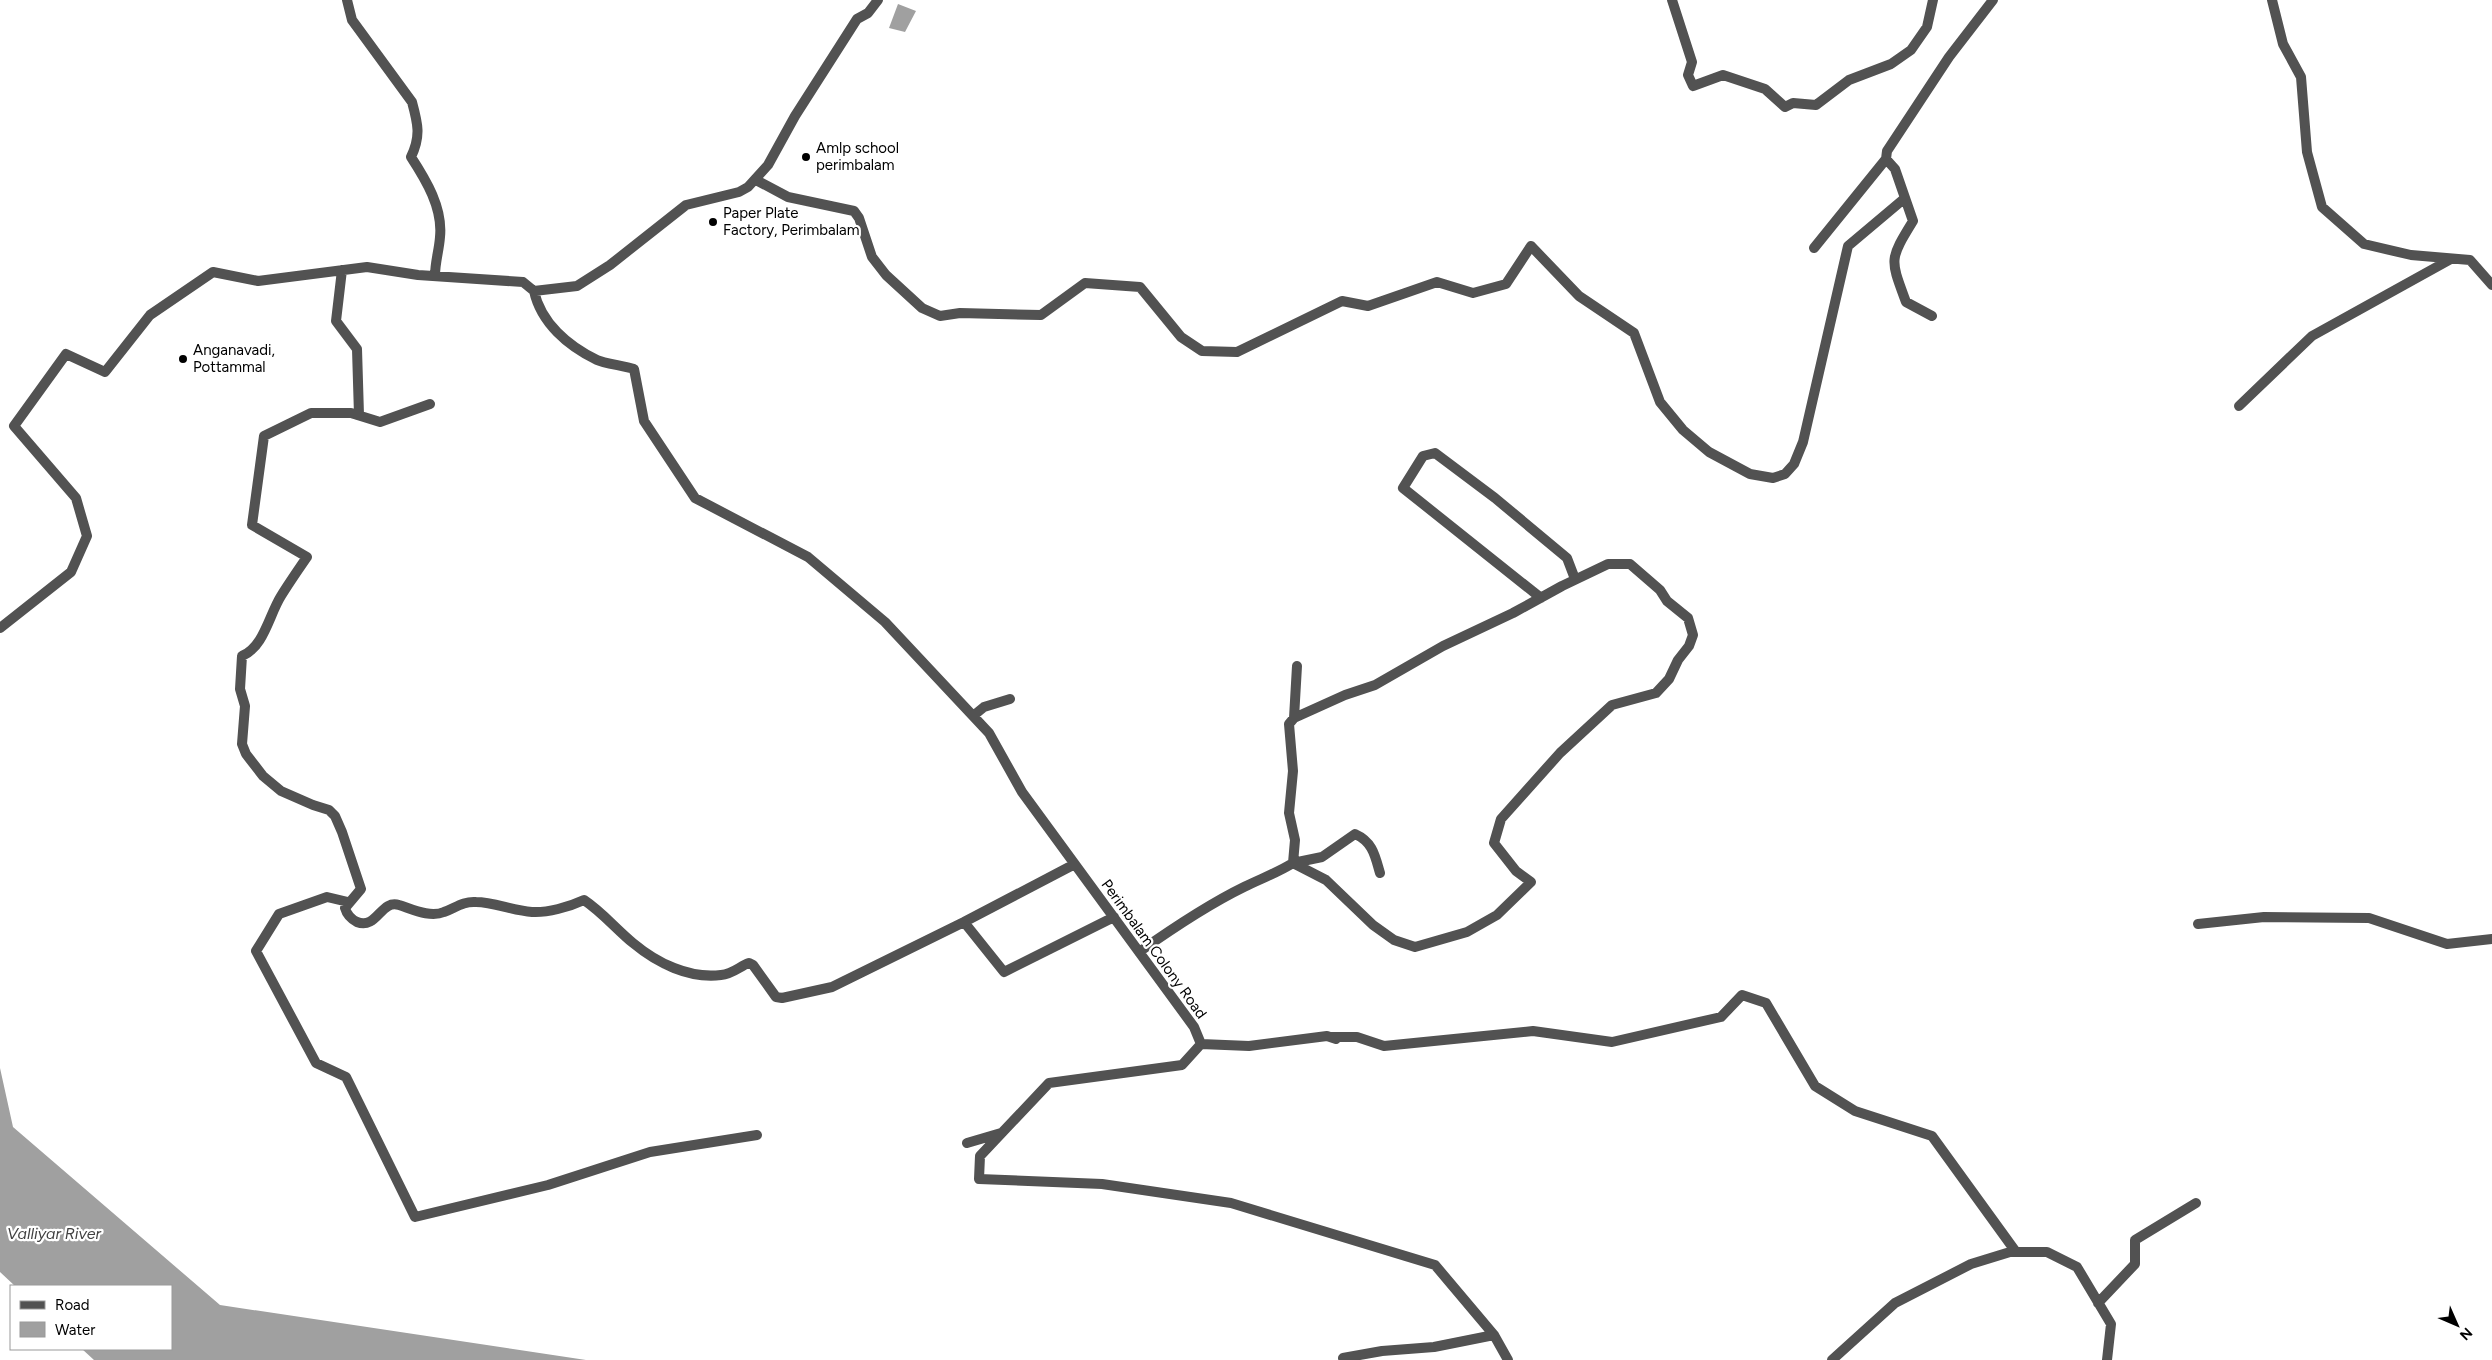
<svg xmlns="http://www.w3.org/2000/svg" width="2492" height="1360" font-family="Figtree,sans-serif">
	<rect width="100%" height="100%" fill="#fff"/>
	<path fill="#a0a0a0" d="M898,4L916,11L905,32L889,28Z
		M0,1068L13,1127L220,1305L586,1360H94L82,1349H171V1286H15L0,1272Z"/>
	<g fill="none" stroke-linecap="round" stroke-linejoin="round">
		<path stroke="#525252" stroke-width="10" d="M347,0L352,20L412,102C418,124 421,136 411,157C426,180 443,208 440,237C439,251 435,262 435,276
			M1672,0L1692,62L1688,75L1693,86L1723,75L1765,89L1785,107L1793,103L1816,105L1849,80L1891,64L1911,50L1927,27L1933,0
			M2272,0L2283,44L2301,77L2307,152L2322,207L2364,244L2411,255L2470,260L2492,285
			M1886,159L1895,169L1913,221C1889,260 1890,259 1906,302L1932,316
			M756,180L788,197L854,211L859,218L872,257L886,275L922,308L940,316L960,313L1041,315L1085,283L1140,287L1181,337L1202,351L1237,352L1342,301L1368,306L1437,282L1473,293L1506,284L1531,246L1579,296L1634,333L1660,402L1683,430L1709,452L1750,474L1773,478L1785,474L1794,464L1803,442L1848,246L1905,198
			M1814,248L1886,159L1887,151L1949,57L1993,0
			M342,270L336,321L357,349L359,415
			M534,291L577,286L610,265L686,205L739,192L748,187L768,165L795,116L857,19L868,13L878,0
			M430,404L380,422L351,413H311L264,436L252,525L307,557C298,570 289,583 281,596C269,615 264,647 242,656L240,689L245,706L242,744L246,754L263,776L281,791L313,805L329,810L335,816L342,832L361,889L345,908C347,915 351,919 357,922C377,930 381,899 399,905C412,909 430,918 444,912C455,908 463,901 476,902C494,902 513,911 532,912C547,913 569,907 584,900C602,912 616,929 633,943C657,963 689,979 721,975C733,974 740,966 749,963L753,965L776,997L782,998L832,987L964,922L1073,865
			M2239,406L2312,336L2451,259
			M1541,598L1403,488L1423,456L1435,453L1495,498L1567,558L1575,579
			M0,628L71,572L87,536L76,498L14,426L66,354L105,372L150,315L213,272L258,281L367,267L418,275L523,282L534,291C541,323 568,346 597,360C603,363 624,366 634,369L644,421L695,498L808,557L885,622L989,733L1022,792L1194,1027L1201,1044L1182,1065L1049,1083L980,1156L979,1179L1102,1184L1231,1203L1435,1265L1494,1335L1508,1360
			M973,716L984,707L1010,699
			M1294,718L1297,666
			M1293,863L1322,857L1355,834C1373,842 1375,856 1380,873
			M348,902L327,897L279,914L256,951L316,1063L346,1077L415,1217L548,1185L650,1152L757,1135
			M964,922L1004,972L1114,917
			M2198,924L2264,917L2369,918L2447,944L2492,939
			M1139,952C1173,928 1207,905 1244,887C1260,879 1277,873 1293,863L1295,840L1289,813L1293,771L1289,724L1294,718L1345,695L1375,685L1443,646L1513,613L1562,586L1608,564H1630L1660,590L1667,601L1688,618L1693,635L1689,646L1678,660L1669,679L1656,693L1612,705L1560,753L1501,819L1494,843L1516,871L1531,882L1497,915L1467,932L1415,947L1394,940L1373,925L1326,880L1293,863
			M1331,1037H1357L1384,1046L1533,1031L1612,1042L1721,1017L1742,995L1766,1003L1815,1086L1855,1111L1932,1136L2016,1252
			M1201,1044L1249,1046L1327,1036L1336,1039
			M967,1143L1001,1133
			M2098,1303L2135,1264V1240L2196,1203
			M1343,1358L1382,1351L1434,1347L1494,1335
			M1832,1360L1895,1303L1971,1264L2010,1252H2047L2077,1267L2111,1324L2107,1360"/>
	</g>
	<g fill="#000" stroke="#fff" stroke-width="2">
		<circle cx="806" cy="157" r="5"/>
		<circle cx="713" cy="222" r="5"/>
		<circle cx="183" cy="359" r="5"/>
	</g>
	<g text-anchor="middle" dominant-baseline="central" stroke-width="4.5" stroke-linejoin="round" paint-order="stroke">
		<g font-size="15" fill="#000" stroke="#fff" text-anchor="start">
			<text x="816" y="148">Amlp school<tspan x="816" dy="17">perimbalam</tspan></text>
			<text x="723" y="213">Paper Plate<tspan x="723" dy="17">Factory, Perimbalam</tspan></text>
			<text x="193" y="350">Anganavadi,<tspan x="193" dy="17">Pottammal</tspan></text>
		</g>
		<g font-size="15" fill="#000" stroke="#fff">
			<text transform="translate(1154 949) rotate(54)">Perimbalam Colony Road</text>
		</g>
		<g font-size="16" font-style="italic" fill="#414141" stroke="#fff">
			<text x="54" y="1233">Valliyar River</text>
		</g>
	</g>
	<rect x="10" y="1285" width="162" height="65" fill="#ffffff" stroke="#999999"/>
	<rect x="20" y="1301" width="25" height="8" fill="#525252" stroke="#999999"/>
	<text x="55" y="1310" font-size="15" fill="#000000">Road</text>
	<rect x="20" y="1322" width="25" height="15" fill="#a0a0a0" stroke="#999999"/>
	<text x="55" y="1335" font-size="15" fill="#000000">Water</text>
	<g transform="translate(2457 1325) rotate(135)" stroke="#ffffff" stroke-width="4" paint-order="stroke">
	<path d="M0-4L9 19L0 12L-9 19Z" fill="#000000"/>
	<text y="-8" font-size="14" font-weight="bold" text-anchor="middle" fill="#000000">N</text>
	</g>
</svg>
